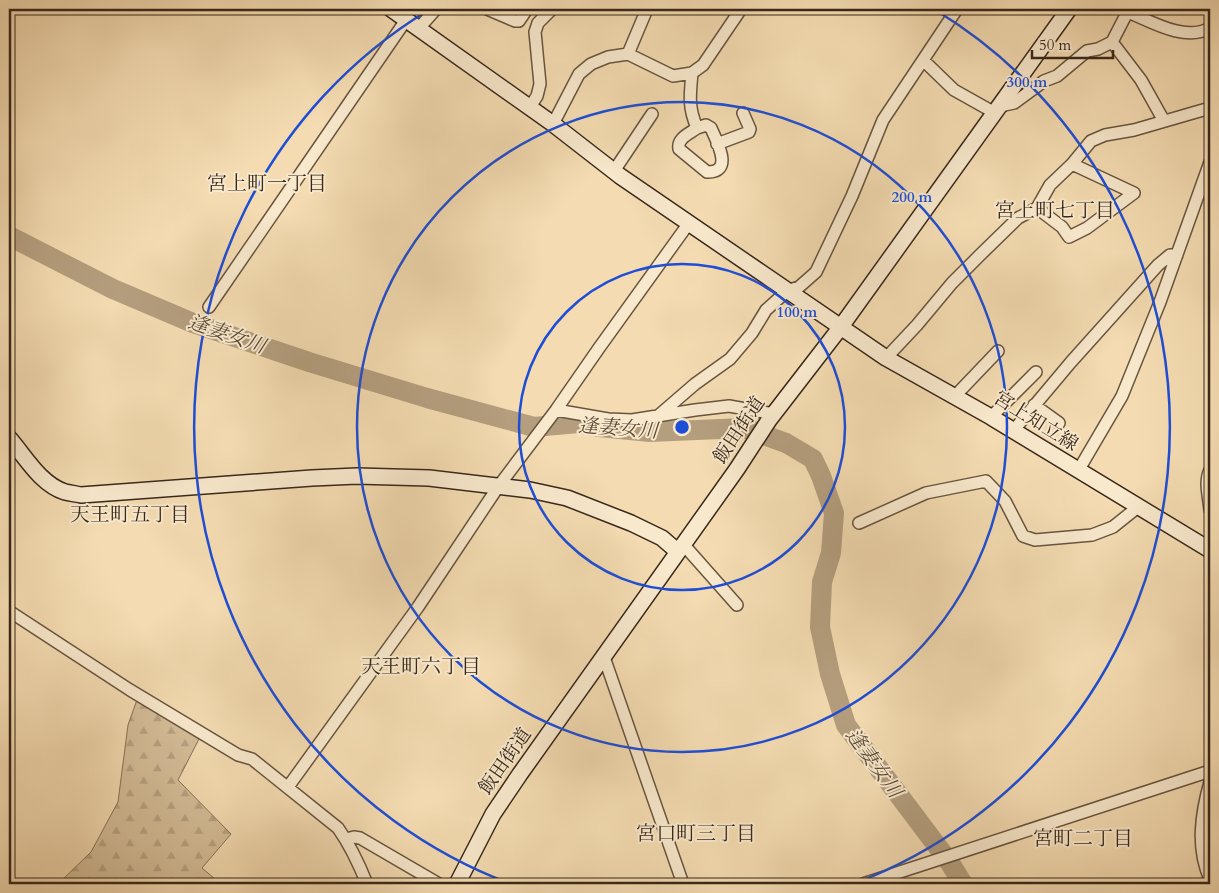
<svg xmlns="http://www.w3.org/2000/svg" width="1219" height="893" font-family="Cardo,'Noto Serif JP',serif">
	<defs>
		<pattern id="forest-firs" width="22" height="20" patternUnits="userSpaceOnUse" patternTransform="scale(1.25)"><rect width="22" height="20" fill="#d4bd98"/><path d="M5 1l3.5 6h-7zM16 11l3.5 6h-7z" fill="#b7a282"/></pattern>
	</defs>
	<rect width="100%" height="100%" fill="#f4dbb1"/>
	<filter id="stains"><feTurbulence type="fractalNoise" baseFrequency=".004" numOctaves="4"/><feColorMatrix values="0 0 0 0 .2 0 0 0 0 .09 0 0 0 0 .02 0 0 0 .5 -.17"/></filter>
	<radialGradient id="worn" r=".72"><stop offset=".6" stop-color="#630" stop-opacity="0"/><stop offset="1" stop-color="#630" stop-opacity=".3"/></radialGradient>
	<path fill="url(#forest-firs)" stroke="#86725a" d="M138,697L199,739L178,780L231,834L202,868L221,884H58L91,852L118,802L128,725Z"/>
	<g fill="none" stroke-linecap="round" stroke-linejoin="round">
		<path stroke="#b49e7e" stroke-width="20" d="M9,236L113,289L193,323L309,362L427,398L534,427L578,423L599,427L650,432L744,428L786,443L813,459L821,476L834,513L831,553L822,582L820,627L830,674L846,725L950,863L963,884"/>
		<defs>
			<path id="street" d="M487,9L515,21H519L527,9
				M1128,12C1152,22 1185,42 1210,28
				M419,28L436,9
				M1112,42L1141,80L1164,121
				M628,54L647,9
				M923,60L954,90L995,113
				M692,73C690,95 688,107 697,128C689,134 677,138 679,149L707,172C735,173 716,140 711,128L706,125L697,128
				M1000,106L1014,103L1044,81L1057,76L1087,51L1098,49L1112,42L1129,9
				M530,107L537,96L540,84L535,32L538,23L552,9
				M553,124L579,74L591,64L608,57L628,54L673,76L692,73L703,65L741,9
				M717,144L749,132L750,129L743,113
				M1072,164L1091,141L1105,135L1134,130L1210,108
				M614,171L652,114
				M209,307L406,20
				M886,358L917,325L952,283L979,256L1018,218L1037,208L1050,185L1072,164L1134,193L1087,228L1069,237L1062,227L1037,208
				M955,396L998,351
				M1034,405L1059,423
				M556,410L608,419L632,420L695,410L729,406L774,414
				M658,416L695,384L730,359L752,333L766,310L787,291L799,287L816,272L852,196L883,120L957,9
				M991,417L1036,372
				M1013,431L1071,362L1158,265L1170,255H1177
				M1210,470C1204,481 1209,498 1210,510
				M1078,471L1122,396L1160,302L1210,162
				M859,523L926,493L986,481L1005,501L1023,536L1035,540L1092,535L1113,527L1138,507
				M683,544L737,605
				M9,611L130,690L238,755L252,759L338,828C350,845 359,864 367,884
				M604,657L683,884
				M1210,782C1201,814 1196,848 1210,879
				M288,787L418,607L498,487L556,410L599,348L689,223
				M346,839L354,837L360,838L439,884
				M863,884L1210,771"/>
			<path id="secondary" d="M391,9L553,124L620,176L886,358L991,417L1210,550
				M9,438C25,456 40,484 65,492C70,493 76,494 81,495L312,478L357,476L429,478L530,490L567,498L631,523L662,538L677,551
				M457,884L493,814L520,774L737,469L769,420L840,328L1069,9"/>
		</defs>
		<use href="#street" stroke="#675540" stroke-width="14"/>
		<use href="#secondary" stroke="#38281b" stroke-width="18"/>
		<use href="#street" stroke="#f8e8cc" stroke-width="11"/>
		<use href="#secondary" stroke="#f8e8cc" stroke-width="15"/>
	</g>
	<g fill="none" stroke="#1d4ed8" stroke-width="2.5">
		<circle cx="682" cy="427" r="163"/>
		<circle cx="682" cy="427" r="325"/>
		<path d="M511 884A488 488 0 0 1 427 11M937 11A488 488 0 0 1 853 884"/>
	</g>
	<g text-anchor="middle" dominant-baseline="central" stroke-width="4" stroke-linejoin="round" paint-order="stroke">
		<g font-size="19" fill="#38281b" stroke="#f8e8cc">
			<text transform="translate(1036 421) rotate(32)">宮上知立線</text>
			<text transform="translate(739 430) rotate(-56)">飯田街道</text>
			<text transform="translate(505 761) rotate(-55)">飯田街道</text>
		</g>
		<g font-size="20" fill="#38281b" stroke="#f8e8cc">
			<text x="267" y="183">宮上町一丁目</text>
			<text x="1055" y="210">宮上町七丁目</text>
			<text x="130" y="514">天王町五丁目</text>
			<text x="421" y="666">天王町六丁目</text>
			<text x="696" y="833">宮口町三丁目</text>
			<text x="1083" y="838">宮町二丁目</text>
		</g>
		<g font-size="20" font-style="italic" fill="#5d4b39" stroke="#f8e8cc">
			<text transform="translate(227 334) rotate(19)">逢妻女川</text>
			<text transform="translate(618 428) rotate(4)">逢妻女川</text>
			<text transform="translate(874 763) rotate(54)">逢妻女川</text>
		</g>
	</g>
	<circle cx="682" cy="427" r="8" fill="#1d4ed8" stroke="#f8e8cc" stroke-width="2.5"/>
	<g font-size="15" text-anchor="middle" font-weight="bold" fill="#1d4ed8" stroke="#f8e8cc" stroke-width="4" stroke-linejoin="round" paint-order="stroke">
		<text x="1027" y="87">300 m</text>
		<text x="912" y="202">200 m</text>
		<text x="797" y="317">100 m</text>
	</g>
	<rect width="1219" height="893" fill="none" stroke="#f4dbb1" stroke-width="30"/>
	<rect x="10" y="10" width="1199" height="873" fill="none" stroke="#38281b" stroke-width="2.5"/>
	<rect x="15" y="15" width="1189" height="863" fill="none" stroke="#38281b"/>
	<path d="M1032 50v8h81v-8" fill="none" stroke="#38281b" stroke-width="2.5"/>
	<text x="1039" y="50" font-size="15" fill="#38281b" stroke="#f8e8cc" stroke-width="4" paint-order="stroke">50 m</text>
	<rect width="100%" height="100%" filter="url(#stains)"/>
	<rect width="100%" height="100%" fill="url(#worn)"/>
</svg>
